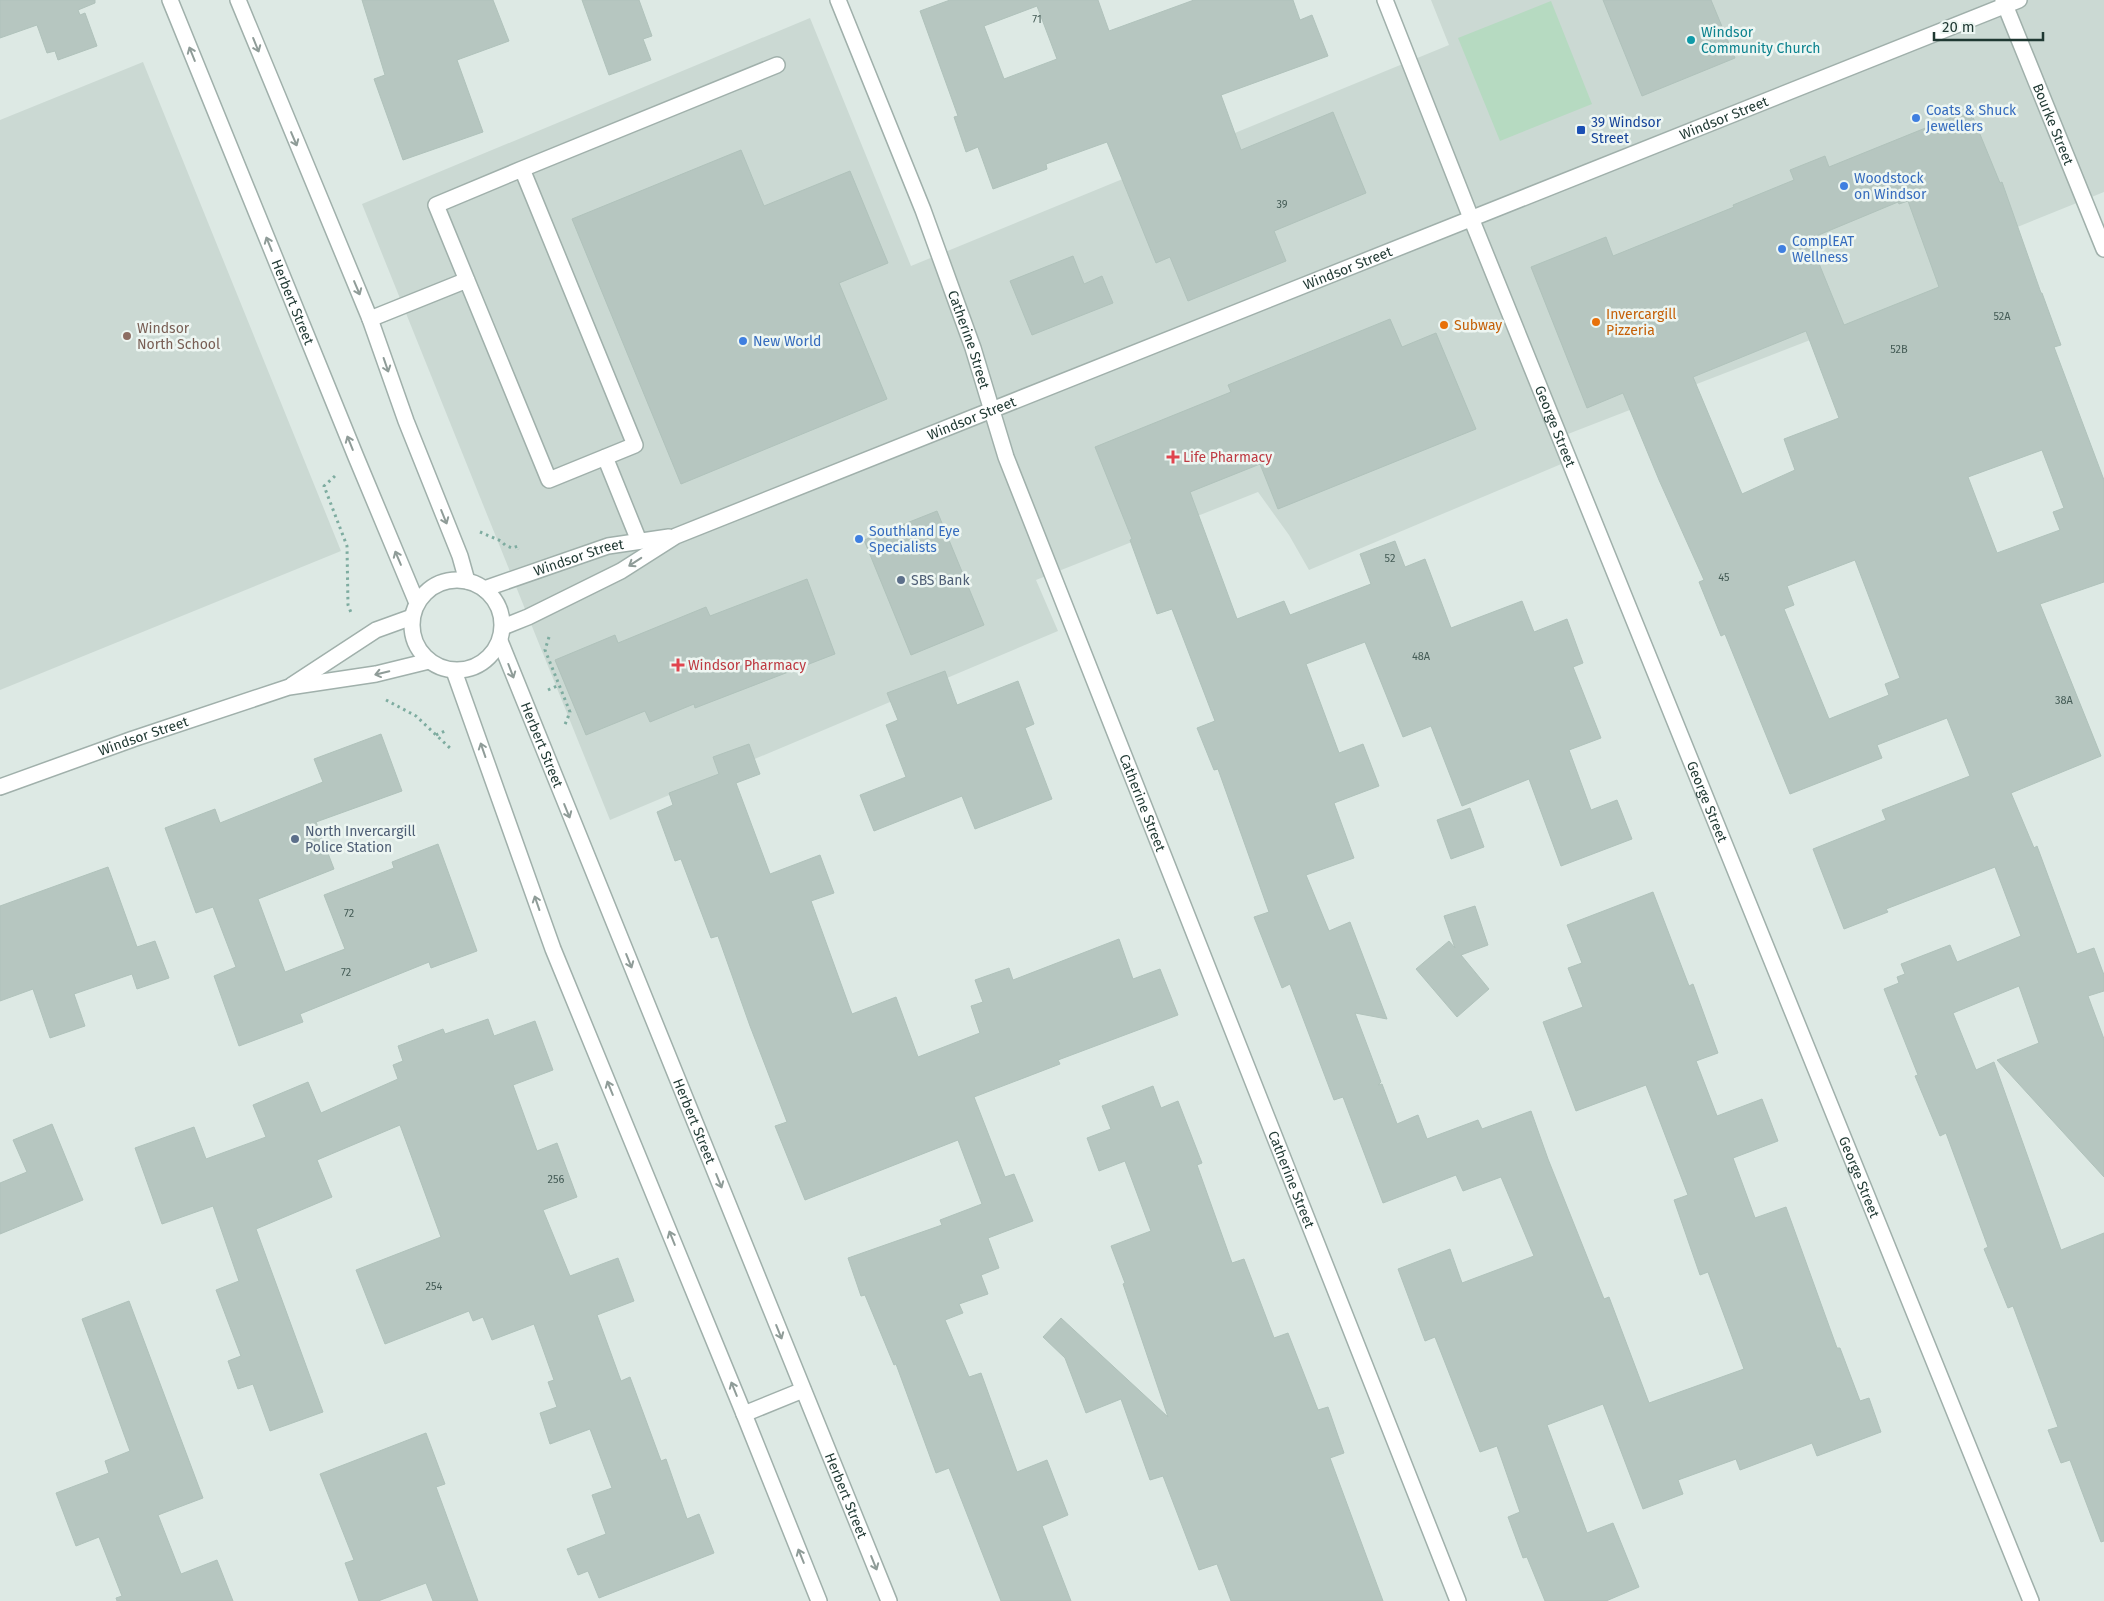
<svg xmlns="http://www.w3.org/2000/svg" width="2104" height="1601" font-family="'Fira Sans',sans-serif">
	<rect width="100%" height="100%" fill="#dde9e4"/>
	<path fill="#cbd9d3" d="M1431,0H2104V192L2015,228L2027,256L1555,439L1566,462L1309,570L1289,535L1258,492L1036,580L1058,631L610,820L362,204L810,18L911,266L1449,45Z
		M143,62L341,551L0,690V120Z"/>
	<path fill="#b6dac1" d="M1551,1L1592,104L1500,141L1458,38Z"/>
	<path fill="#b6c6c0" stroke="#b0c2bb" fill-rule="evenodd" d="M0,0H95V3L78,10L80,15L85,13L97,46L58,60L55,51L47,53L37,25L0,38Z
		M362,0H493L509,41L457,60L483,132L403,160L374,79L385,75Z
		M582,0H639L652,36L643,39L651,60L609,75Z
		M950,0H1098L1109,31L1194,0H1293L1300,20L1312,15L1328,56L1221,95L1241,150L1333,112L1366,193L1274,231L1286,261L1188,301L1170,257L1156,263L1107,142L1046,164L1047,169L993,189L978,147L966,152L954,117L958,116L920,11ZM1037,6L1057,59L1004,79L984,26Z
		M1603,0H1711L1735,58L1642,96Z
		M1970,110L2000,183L2002,182L2041,293H2042L2061,345L2054,347L2104,480V582L2040,604L2101,756L2011,793L2034,848L2037,846L2077,954L2094,948L2104,975V991L2088,996L2104,1039V1177L1997,1060L2039,1043L2019,986L1953,1013L1976,1070L1994,1062L2061,1250L2104,1233V1541L2101,1542L2070,1460L2061,1463L2048,1430L2058,1427L2013,1306L2008,1308L1984,1249L1988,1247L1946,1133L1940,1136L1915,1076L1918,1075L1884,989L1899,983L1897,977L1905,974L1901,964L1950,945L1957,962L2021,936L1995,867L1886,909L1888,912L1844,929L1813,849L1886,820L1882,810L1970,776L1947,718L1877,745L1882,758L1790,794L1725,634L1721,636L1699,582L1704,580L1659,480L1623,393L1587,408L1531,267L1606,237L1613,256L1734,207L1733,205L1794,180L1790,170L1825,156L1829,167ZM1908,201L1939,287L1844,325L1809,239L1898,202L1899,204ZM1806,331L1839,418L1784,439L1795,470L1742,494L1693,377ZM2042,450L2064,508L2053,512L2060,530L1997,553L1968,477ZM1855,560L1900,678L1885,684L1889,695L1829,719L1784,609L1794,605L1787,586Z
		M741,150L764,206L850,171L888,263L839,283L887,399L681,484L572,219Z
		M1073,256L1084,284L1102,276L1113,303L1032,335L1010,281Z
		M1390,319L1402,347L1436,333L1476,429L1278,509L1260,464L1190,492L1237,619L1284,601L1290,615L1371,584L1360,554L1395,541L1405,567L1425,559L1451,628L1522,601L1534,632L1567,619L1583,663L1573,667L1601,738L1569,750L1591,810L1617,800L1632,839L1561,866L1529,779L1462,806L1431,726L1403,737L1365,642L1306,664L1339,753L1363,744L1379,786L1334,803L1354,858L1306,875L1329,931L1350,922L1387,1019L1355,1013L1381,1082L1378,1085L1382,1084L1397,1124L1418,1115L1427,1139L1478,1120L1482,1129L1531,1111L1548,1159L1604,1299L1609,1297L1649,1403L1744,1369L1708,1272L1700,1275L1674,1200L1688,1195L1646,1085L1576,1111L1543,1022L1583,1007L1568,968L1582,963L1567,925L1653,892L1689,986L1693,984L1718,1053L1696,1061L1717,1116L1762,1099L1778,1141L1733,1158L1755,1218L1786,1207L1837,1348H1840L1860,1401L1869,1398L1881,1432L1817,1456L1812,1443L1740,1470L1736,1459L1678,1480L1683,1494L1643,1509L1603,1404L1547,1425L1587,1533L1613,1523L1639,1587L1606,1601H1545L1527,1557L1523,1558L1508,1517L1520,1512L1497,1446L1480,1452L1435,1337L1425,1341L1398,1269L1450,1249L1462,1283L1534,1256L1501,1177L1463,1191L1456,1175L1383,1203L1343,1097L1334,1100L1290,984L1282,988L1254,917L1269,912L1218,769L1214,770L1197,728L1215,721L1172,609L1157,614L1130,540L1132,539L1095,447L1231,392L1228,385Z
		M937,511L984,625L911,655L864,540Z
		M807,579L835,654L695,708L694,704L650,722L645,711L586,735L555,660L615,635L618,643L706,607L710,616Z
		M945,671L957,705L1018,681L1034,724L1025,728L1052,799L975,829L962,796L874,831L860,795L906,777L886,725L898,720L887,693Z
		M381,734L402,791L316,822L334,869L258,899L285,972L345,949L324,895L394,868L392,862L438,844L477,951L431,968L429,962L300,1014L303,1022L239,1046L214,976L236,967L213,907L196,913L165,828L215,809L220,823L323,782L314,759Z
		M749,744L760,774L736,783L770,874L820,855L834,893L811,901L852,1014L896,997L918,1057L980,1033L971,1006L983,1002L975,980L1009,968L1013,980L1119,939L1133,979L1160,969L1178,1015L1058,1060L1060,1064L974,1097L1005,1177L1014,1174L1033,1221L988,1238L999,1268L981,1275L988,1294L959,1304L963,1313L945,1320L969,1377L981,1373L1017,1472L1047,1460L1068,1515L1042,1526L1071,1601H1001L949,1468L936,1473L896,1364L894,1365L865,1295L861,1296L848,1258L942,1225L940,1220L982,1204L958,1140L805,1200L775,1126L787,1122L750,1026L718,936L711,938L681,859L675,861L657,812L673,805L669,793L719,774L713,757Z
		M1470,808L1484,847L1451,859L1437,820Z
		M108,867L137,947L155,941L169,978L137,989L132,974L74,994L85,1026L50,1038L33,989L0,1001V906Z
		M1475,906L1488,945L1461,955L1489,989L1457,1017L1416,969L1449,941L1455,948L1444,916Z
		M488,1019L494,1036L535,1021L553,1070L513,1085L537,1151L557,1143L577,1197L543,1210L570,1276L618,1258L634,1301L597,1315L621,1381L630,1377L661,1461L666,1459L687,1519L699,1514L714,1553L599,1598L588,1571L578,1575L567,1549L606,1534L592,1495L612,1488L590,1429L550,1444L540,1413L557,1407L548,1382L554,1380L534,1324L492,1340L483,1317L473,1321L469,1311L385,1344L356,1270L441,1237L400,1125L317,1160L332,1197L256,1229L323,1412L270,1431L253,1384L238,1389L228,1361L241,1356L216,1290L239,1281L213,1206L162,1224L135,1148L194,1127L206,1159L266,1137L253,1105L308,1082L321,1113L398,1079L393,1065L403,1061L398,1046L443,1029L445,1034Z
		M1153,1086L1161,1108L1178,1101L1202,1163L1197,1165L1232,1263L1244,1259L1274,1338L1288,1333L1318,1410L1328,1407L1344,1453L1330,1458L1383,1601H1231L1217,1564L1199,1570L1163,1476L1150,1480L1121,1399L1086,1413L1065,1358L1043,1337L1061,1318L1168,1417L1123,1284L1125,1283L1111,1246L1151,1231L1125,1161L1099,1171L1087,1138L1111,1129L1102,1106Z
		M52,1124L83,1200L0,1234V1183L27,1172L13,1140Z
		M129,1301L203,1498L158,1515L181,1574L217,1560L233,1601H117L116,1598L122,1596L99,1537L76,1546L56,1493L109,1473L105,1461L130,1451L82,1319Z
		M426,1433L445,1484L436,1487L478,1601H433L426,1583L378,1601H359L345,1563L354,1560L320,1474Z"/>
	<g fill="none" stroke-linecap="round" stroke-linejoin="round">
		<defs>
			<path id="service" d="M522,169L635,445L549,480L436,205Z
				M522,169L777,65
				M370,319L467,280
				M605,457L639,541"/>
			<g id="minor">
				<path id="s1" d="M838,0L923,210L973,348L1006,457L1458,1601"/>
				<path id="s2" d="M1385,0L1471,218L2031,1601"/>
				<path id="s3" d="M2003,0L2104,249"/>
				<path id="s4" d="M484,589L608,546L669,537"/>
				<path id="s5" d="M503,627L528,617L621,571L676,536L2019,0"/>
				<path d="M292,685L376,630L412,617"/>
				<path id="s6" d="M0,787L133,739L289,687L376,674L429,661"/>
			</g>
			<g id="tertiary">
				<path id="s7" d="M170,0L356,457L417,603"/>
				<path d="M238,0L370,319L406,421L460,556L467,581"/>
				<circle cx="457" cy="625" r="45"/>
				<path id="s8" d="M500,641L889,1601"/>
				<path d="M454,671L553,949L744,1414L819,1601"/>
				<path d="M744,1414L803,1390"/>
			</g>
		</defs>
		<use href="#service" stroke="#a0b0ab" stroke-width="18"/>
		<use href="#minor" stroke="#a0b0ab" stroke-width="18"/>
		<use href="#tertiary" stroke="#a0b0ab" stroke-width="18"/>
		<path stroke="#7eaca0" stroke-width="3" stroke-dasharray="2.5 4" stroke-linecap="butt" d="M335,476L324,486L347,546L348,605L352,615
			M480,532L501,541L505,545L512,548L518,546L519,549
			M549,637L545,650L570,712L564,727
			M548,690L559,685
			M386,700L416,716L452,750
			M436,735L447,730"/>
		<use href="#service" stroke="#fff" stroke-width="15"/>
		<use href="#minor" stroke="#fff" stroke-width="15"/>
		<use href="#tertiary" stroke="#fff" stroke-width="15"/>
	</g>
	<defs><path id="oneway-shaft" d="M-6 0H5M1.5-3L5.5 0L1.5 3" fill="none" stroke-width="1.6" stroke-linecap="round" stroke-linejoin="round" transform="scale(1.25)"/></defs>
	<g stroke="#8f9c98">
		<use href="#oneway-shaft" transform="translate(256 45) rotate(68)"/>
		<use href="#oneway-shaft" transform="translate(192 54) rotate(-112)"/>
		<use href="#oneway-shaft" transform="translate(294 139) rotate(67)"/>
		<use href="#oneway-shaft" transform="translate(269 244) rotate(-112)"/>
		<use href="#oneway-shaft" transform="translate(357 288) rotate(67)"/>
		<use href="#oneway-shaft" transform="translate(386 365) rotate(71)"/>
		<use href="#oneway-shaft" transform="translate(350 443) rotate(-112)"/>
		<use href="#oneway-shaft" transform="translate(444 517) rotate(68)"/>
		<use href="#oneway-shaft" transform="translate(398 558) rotate(-113)"/>
		<use href="#oneway-shaft" transform="translate(635 562) rotate(147)"/>
		<use href="#oneway-shaft" transform="translate(511 671) rotate(69)"/>
		<use href="#oneway-shaft" transform="translate(382 673) rotate(167)"/>
		<use href="#oneway-shaft" transform="translate(483 750) rotate(-109)"/>
		<use href="#oneway-shaft" transform="translate(567 811) rotate(68)"/>
		<use href="#oneway-shaft" transform="translate(537 903) rotate(-109)"/>
		<use href="#oneway-shaft" transform="translate(629 961) rotate(68)"/>
		<use href="#oneway-shaft" transform="translate(610 1088) rotate(-112)"/>
		<use href="#oneway-shaft" transform="translate(719 1181) rotate(68)"/>
		<use href="#oneway-shaft" transform="translate(672 1238) rotate(-112)"/>
		<use href="#oneway-shaft" transform="translate(779 1332) rotate(68)"/>
		<use href="#oneway-shaft" transform="translate(734 1389) rotate(-112)"/>
		<use href="#oneway-shaft" transform="translate(801 1556) rotate(-112)"/>
		<use href="#oneway-shaft" transform="translate(874 1563) rotate(68)"/>
	</g>
	<circle fill="#0f9aa8" stroke="#edf6f2" stroke-width="2" cx="1691" cy="40" r="5"/>
	<g fill="#3f7fe0" stroke="#edf6f2" stroke-width="2">
		<circle cx="1916" cy="118" r="5"/>
		<circle cx="1844" cy="186" r="5"/>
		<circle cx="1782" cy="249" r="5"/>
		<circle cx="743" cy="341" r="5"/>
		<circle cx="859" cy="539" r="5"/>
	</g>
	<rect fill="#1a4fb4" stroke="#edf6f2" stroke-width="2" x="1576" y="125" width="10" height="10" rx="2.5"/>
	<g fill="#e8710a" stroke="#edf6f2" stroke-width="2">
		<circle cx="1596" cy="322" r="5"/>
		<circle cx="1444" cy="325" r="5"/>
	</g>
	<circle fill="#8d6e63" stroke="#edf6f2" stroke-width="2" cx="127" cy="336" r="5"/>
	<g fill="#e0444e" stroke="#edf6f2" stroke-width="2">
		<path d="M1170.5 449.5h5v5h5v5h-5v5h-5v-5h-5v-5h5z"/>
		<path d="M675.5 657.5h5v5h5v5h-5v5h-5v-5h-5v-5h5z"/>
	</g>
	<g fill="#5c6f8a" stroke="#edf6f2" stroke-width="2">
		<circle cx="901" cy="580" r="5"/>
		<circle cx="295" cy="839" r="5"/>
	</g>
	<g text-anchor="middle" dominant-baseline="central" stroke-width="5" stroke-linejoin="round" paint-order="stroke">
		<g font-size="11" fill="#455c56">
			<text x="1037" y="19">71</text>
			<text x="1282" y="204">39</text>
			<text x="2002" y="316">52A</text>
			<text x="1899" y="349">52B</text>
			<text x="1390" y="558">52</text>
			<text x="1724" y="577">45</text>
			<text x="1421" y="656">48A</text>
			<text x="2064" y="700">38A</text>
			<text x="349" y="913">72</text>
			<text x="346" y="972">72</text>
			<text x="556" y="1179">256</text>
			<text x="434" y="1286">254</text>
		</g>
		<g font-size="14" fill="#0d838f" stroke="#edf6f2" text-anchor="start">
			<text x="1701" y="32">Windsor<tspan x="1701" dy="16">Community Church</tspan></text>
		</g>
		<g font-size="14" fill="#366cbe" stroke="#edf6f2" text-anchor="start">
			<text x="1926" y="110">Coats &amp; Shuck<tspan x="1926" dy="16">Jewellers</tspan></text>
			<text x="1854" y="178">Woodstock<tspan x="1854" dy="16">on Windsor</tspan></text>
			<text x="1792" y="241">ComplEAT<tspan x="1792" dy="16">Wellness</tspan></text>
			<text x="753" y="341">New World</text>
			<text x="869" y="531">Southland Eye<tspan x="869" dy="16">Specialists</tspan></text>
		</g>
		<g font-size="14" fill="#1f3832" stroke="#edf6f2">
			<text stroke="none"><textPath href="#s5" startOffset="1324">Windsor Street</textPath></text>
			<text stroke="none"><textPath href="#s3" startOffset="134">Bourke Street</textPath></text>
			<text stroke="none"><textPath href="#s5" startOffset="919">Windsor Street</textPath></text>
			<text stroke="none"><textPath href="#s7" startOffset="326">Herbert Street</textPath></text>
			<text stroke="none"><textPath href="#s1" startOffset="364">Catherine Street</textPath></text>
			<text stroke="none"><textPath href="#s5" startOffset="514">Windsor Street</textPath></text>
			<text stroke="none"><textPath href="#s2" startOffset="459">George Street</textPath></text>
			<text stroke="none"><textPath href="#s4" startOffset="100">Windsor Street</textPath></text>
			<text stroke="none"><textPath href="#s6" startOffset="152">Windsor Street</textPath></text>
			<text stroke="none"><textPath href="#s8" startOffset="112">Herbert Street</textPath></text>
			<text stroke="none"><textPath href="#s2" startOffset="864">George Street</textPath></text>
			<text stroke="none"><textPath href="#s1" startOffset="859">Catherine Street</textPath></text>
			<text stroke="none"><textPath href="#s8" startOffset="518">Herbert Street</textPath></text>
			<text stroke="none"><textPath href="#s2" startOffset="1269">George Street</textPath></text>
			<text stroke="none"><textPath href="#s1" startOffset="1264">Catherine Street</textPath></text>
			<text stroke="none"><textPath href="#s8" startOffset="922">Herbert Street</textPath></text>
		</g>
		<g font-size="14" fill="#164399" stroke="#edf6f2" text-anchor="start">
			<text x="1591" y="122">39 Windsor<tspan x="1591" dy="16">Street</tspan></text>
		</g>
		<g font-size="14" fill="#c56008" stroke="#edf6f2" text-anchor="start">
			<text x="1606" y="314">Invercargill<tspan x="1606" dy="16">Pizzeria</tspan></text>
			<text x="1454" y="325">Subway</text>
		</g>
		<g font-size="14" fill="#785e54" stroke="#edf6f2" text-anchor="start">
			<text x="137" y="328">Windsor<tspan x="137" dy="16">North School</tspan></text>
		</g>
		<g font-size="14" fill="#be3a42" stroke="#edf6f2" text-anchor="start">
			<text x="1183" y="457">Life Pharmacy</text>
			<text x="688" y="665">Windsor Pharmacy</text>
		</g>
		<g font-size="14" fill="#4e5e75" stroke="#edf6f2" text-anchor="start">
			<text x="911" y="580">SBS Bank</text>
			<text x="305" y="831">North Invercargill<tspan x="305" dy="16">Police Station</tspan></text>
		</g>
	</g>
	<path d="M1934 32v8h109v-8" fill="none" stroke="#1f3832" stroke-width="2.5"/>
	<text x="1942" y="32" font-size="15" fill="#1f3832" stroke="#edf6f2" stroke-width="4" paint-order="stroke">20 m</text>
</svg>
